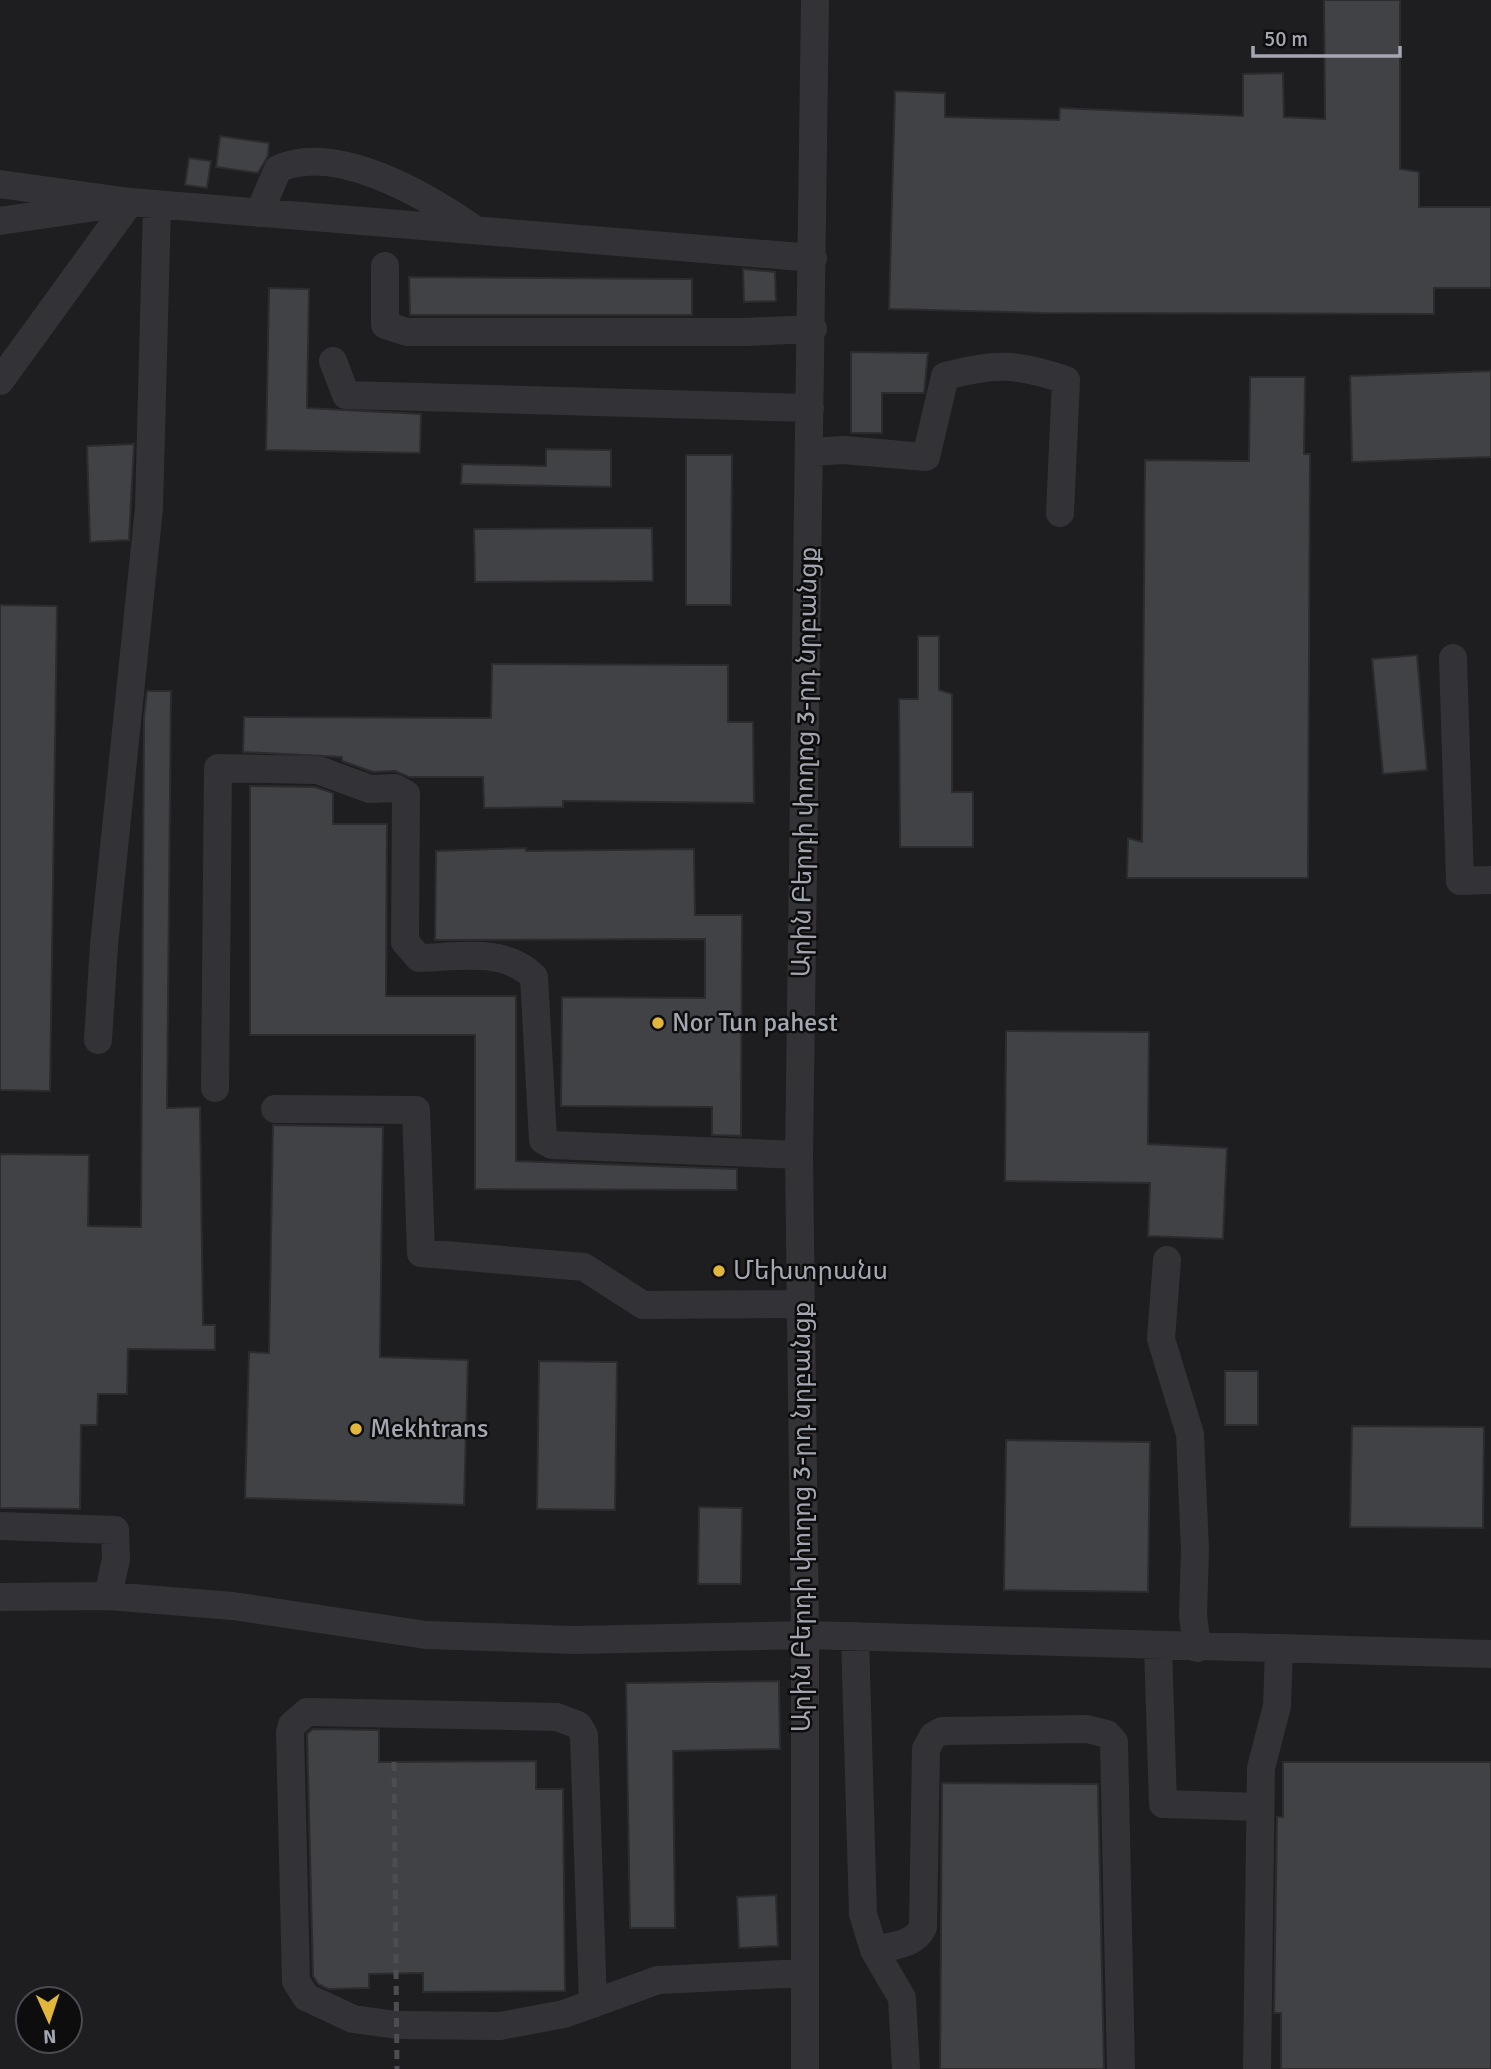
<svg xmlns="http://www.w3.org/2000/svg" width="1491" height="2069" font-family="Signika,'Noto Sans Armenian',sans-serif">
	<rect width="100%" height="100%" fill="#121213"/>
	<path fill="#1e1e20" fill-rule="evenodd" d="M0,0H1491V2069H0ZM28,1999H70V2041H28Z"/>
	<path fill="#414246" stroke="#2c2c2f" stroke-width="2" d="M1324,0H1400V169L1419,172V207H1491V288H1434V314L1042,313L889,309L895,91L945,93V117L1059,120L1060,108L1243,116V74L1283,73L1284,117L1325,119Z
		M220,136L269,143L268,156L258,173L216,167Z
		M189,158L211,161L207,188L185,185Z
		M743,269L775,272L776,301L744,302Z
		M409,277L692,279V315H410Z
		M269,288L309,289L307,408L421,414L420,453L266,450Z
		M851,352L928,353L924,393H882V433H851Z
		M1491,371V457L1352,462L1350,376Z
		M1250,377H1305L1304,454H1310L1308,878H1127L1128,838L1142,842L1145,460L1249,461Z
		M134,444L129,540L90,542L87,446Z
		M546,449L611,450V487L461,484L462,464L546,466Z
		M686,455H732L731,605H686Z
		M652,528L653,581L475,582L474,529Z
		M0,605L57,606L50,1091L0,1090Z
		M918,636H939V690L952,694V792H973V847H900L899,699H918Z
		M1417,655L1427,770L1383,774L1372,659Z
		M492,664L728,665V722H753L754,803L563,801V807L484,808L483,777H409L395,771L373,772L342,761V757L243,752L244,717L491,718Z
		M147,691H171L167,1108L200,1107L203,1325H215V1350L128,1349L127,1394H98L97,1425H81L80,1509L0,1508V1154L89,1155L88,1226L141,1227L144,718Z
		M250,786L315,787L333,793V824H387L386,996H516V1161L737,1169V1190L475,1189V1035H250Z
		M526,848V851L694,849L695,915H742L741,1136L712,1135V1107L561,1106L562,997L705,998V939L435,940L436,851Z
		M1006,1031L1149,1032L1148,1144L1227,1148L1223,1239L1148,1236L1150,1183L1005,1181Z
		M273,1125L383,1127L380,1357L468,1360L464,1505L245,1498L249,1352L269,1353Z
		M539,1361L617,1362L615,1510L537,1509Z
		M1225,1371H1258V1425H1225Z
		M1352,1426L1484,1427L1483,1528L1350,1527Z
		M1006,1440L1150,1442L1148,1592L1004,1590Z
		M699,1507L742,1508L741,1584H698Z
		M779,1681L780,1749L673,1751L675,1928H630L626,1683Z
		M313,1729L379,1730V1762L536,1761V1789H563L565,1991L423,1992V1973L369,1974V1988L328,1989L318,1984L313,1976L307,1734Z
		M1283,1762H1491V2069H1281V2013H1274L1277,1817H1283Z
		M942,1783L1098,1784L1104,2069H940Z
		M776,1895L778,1946L739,1948L737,1897Z"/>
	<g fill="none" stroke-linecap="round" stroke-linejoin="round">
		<path stroke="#333337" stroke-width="28" d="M0,184L130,202L0,221
			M259,213L278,169C336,142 427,196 474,229
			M385,266V325L407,332H744L813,329
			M333,361L346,395L810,408
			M0,381L130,202L813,258
			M810,452L844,450L926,457L945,376C996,363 1016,363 1066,380L1060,513
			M1453,658L1460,881L1491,880
			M98,1040L104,945L149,508L157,205
			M215,1088L218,768L318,770L370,789L395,788L406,794L405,942L419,958C459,957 504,947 534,977L543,1140L552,1145L799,1155
			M275,1109L416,1110L421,1253L584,1267L643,1305L801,1304
			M1167,1260L1161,1339L1190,1434L1195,1550L1193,1615L1197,1648
			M0,1526L115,1530L116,1559L108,1596
			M0,1597L108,1596L233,1606L426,1635L574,1640L805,1635L1491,1654
			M855,1636L863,1914L874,1950L902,1998L906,2069
			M1158,1647L1163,1804L1260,1807
			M874,1950C892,1946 915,1945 923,1927L926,1749L933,1736L942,1731L1087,1729L1107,1734L1114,1742L1121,2069
			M593,2004L584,1735L578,1725L557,1717L307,1712L292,1725L290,1732L296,1981L306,1997L353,2019L397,2025L500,2026L564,2014L658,1980L804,1973
			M805,2069V1635L799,1155L815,0
			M1257,2069L1261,1768L1277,1706L1279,1650"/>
		<path stroke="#4c4d52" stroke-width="5" stroke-dasharray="9 7" stroke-linecap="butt" d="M394,1762L397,2069"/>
	</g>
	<g fill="#e2b63b" stroke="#0d0d0e" stroke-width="2.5">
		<circle cx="658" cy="1023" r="7"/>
		<circle cx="719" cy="1271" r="7"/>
		<circle cx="356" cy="1429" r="7"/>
	</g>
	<g text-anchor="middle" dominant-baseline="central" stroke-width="5" stroke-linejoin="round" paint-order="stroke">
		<g font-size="26" fill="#a4a7b2" stroke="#0d0d0e">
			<text transform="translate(805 762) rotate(-89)">Արին Բերդի փողոց 3-րդ նրբանցք</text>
			<text transform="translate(802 1517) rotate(-90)">Արին Բերդի փողոց 3-րդ նրբանցք</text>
		</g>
		<g font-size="26" fill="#a4a7b2" stroke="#0d0d0e" text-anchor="start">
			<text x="672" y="1023">Nor Tun pahest</text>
			<text x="733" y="1271">Մեխտրանս</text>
			<text x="370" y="1429">Mekhtrans</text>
		</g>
	</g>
	<g transform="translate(49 2020) rotate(177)"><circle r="33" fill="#0d0d0e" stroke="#494b50" stroke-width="2"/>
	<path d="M0-5L12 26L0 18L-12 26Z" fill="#e2b63b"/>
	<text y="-10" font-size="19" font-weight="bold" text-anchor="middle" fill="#a4a7b2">N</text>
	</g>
	<path d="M1253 46v10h147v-10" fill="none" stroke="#a4a7b2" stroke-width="3.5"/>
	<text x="1264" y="46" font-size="21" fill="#a4a7b2" stroke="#0d0d0e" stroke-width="5" paint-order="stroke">50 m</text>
</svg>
